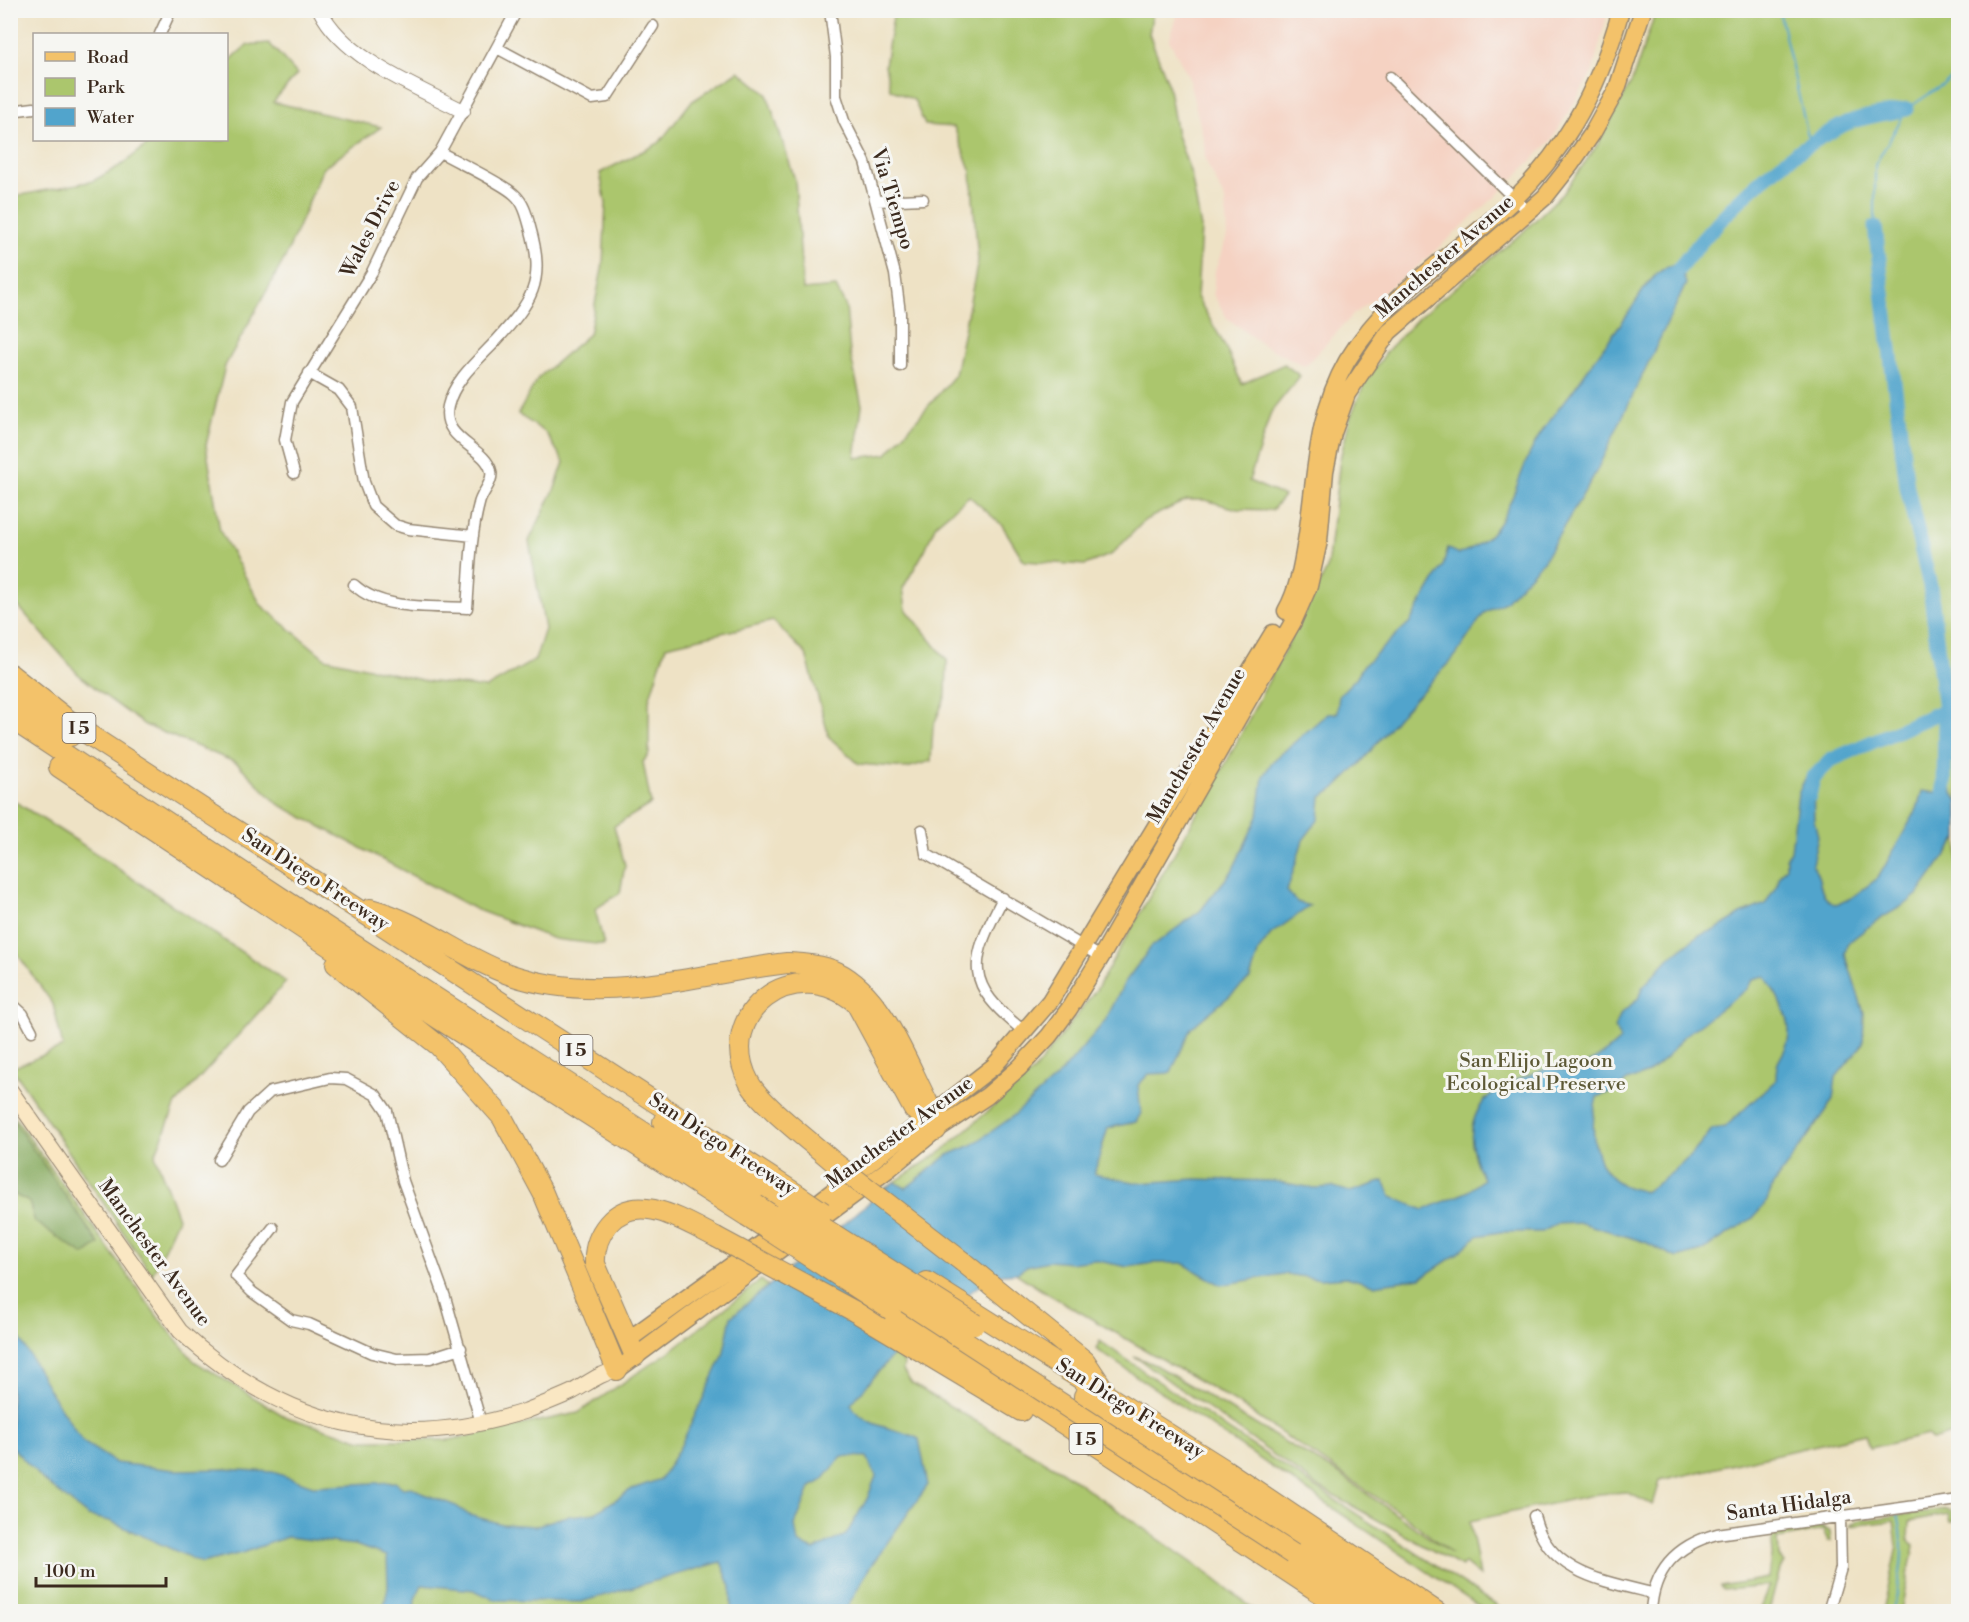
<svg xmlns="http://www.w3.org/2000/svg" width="1969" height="1622" font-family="'Libre Bodoni',serif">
	<rect width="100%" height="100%" fill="#f6f6f2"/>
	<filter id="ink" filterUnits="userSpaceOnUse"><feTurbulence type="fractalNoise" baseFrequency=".0167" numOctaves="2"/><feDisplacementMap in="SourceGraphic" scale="12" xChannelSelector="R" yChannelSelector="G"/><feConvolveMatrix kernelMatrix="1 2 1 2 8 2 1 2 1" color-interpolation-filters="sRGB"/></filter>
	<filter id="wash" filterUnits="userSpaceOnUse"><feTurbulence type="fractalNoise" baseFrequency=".008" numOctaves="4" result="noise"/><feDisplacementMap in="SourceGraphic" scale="24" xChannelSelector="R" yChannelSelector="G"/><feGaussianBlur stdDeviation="1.35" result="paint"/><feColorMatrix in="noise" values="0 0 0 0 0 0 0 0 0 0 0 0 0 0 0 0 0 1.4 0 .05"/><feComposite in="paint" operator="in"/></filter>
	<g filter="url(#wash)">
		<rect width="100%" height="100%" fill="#eee2c5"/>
		<path fill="#f5d2c2" d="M1179,11H1608L1592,73L1551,141L1494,198L1418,266L1353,315L1305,366L1263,345L1227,318L1213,294L1215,271L1227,236L1225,200L1205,159L1204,141L1188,76L1169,40Z"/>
		<path fill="#abc66d" stroke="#737846" stroke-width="1.5" d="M894,11H1153L1149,34L1168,83L1177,135L1191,174L1201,228L1197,297L1224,344L1242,384L1284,364L1300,376L1271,412L1249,481L1284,496L1272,510L1237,509L1205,500H1187L1145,520L1112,554L1085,565L1024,561L1002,525L969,496L936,524L925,550L903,588L906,609L947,660L946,695L933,727L931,761L907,768L859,764L829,737L806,654L773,621L666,646L649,700V754L643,762L651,804L614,826L625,865L620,893L595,909L604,945L554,939L475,909L278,804L237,763L145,725L109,699L78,674L11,598V197L93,181L123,164L153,140H226L227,63L247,45L269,43L297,74L273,102L381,127L323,168L286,256L225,366L206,445L220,531L261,605L325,658L426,681L486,688L535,660L545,629L529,541L555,488L564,462L546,433L518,414L538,378L589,334L603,264L606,203L600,173L659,143L691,102L739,71L767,94L795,180L803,290L836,287L846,307L850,353L862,405L855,458L887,454L955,375L978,261L971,172L954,127L925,125L914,100L890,89L885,65Z
			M1656,11H1958V1432L1932,1440L1928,1435L1869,1448L1865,1434L1660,1481L1653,1505L1626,1492L1598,1494L1470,1521L1480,1576L1464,1563L1462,1567L1322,1489L1134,1356L1155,1365L1339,1474L1452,1554L1409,1519L1232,1400L1040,1289L885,1188L941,1152L1034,1071L1096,990L1227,761L1327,569L1340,459L1350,418L1365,382L1388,350L1418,318L1522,233L1564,192L1598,144L1632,81Z
			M11,799L77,841L286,982L176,1104L155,1155L178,1218L152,1275L12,1068L63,1047L53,1004L11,945Z
			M10,1111L157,1316L194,1361L286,1417L362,1440H449L578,1413L673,1349L761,1280L875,1374L893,1355L904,1362L903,1371L912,1384L1063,1472L1214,1578L1256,1611H11Z
			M1100,1341L1233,1433L1505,1611H1486L1096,1349Z
			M1947,1509L1953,1512L1955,1521L1950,1522L1948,1514L1910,1521L1909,1540L1914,1546L1901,1611H1883L1897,1546L1894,1521L1850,1526L1856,1521Z
			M1820,1526L1830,1532L1831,1541H1828L1823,1530L1778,1539L1779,1557L1784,1563L1780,1569L1769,1611H1759L1769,1586L1723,1590L1720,1586L1768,1578L1774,1534Z"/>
		<path fill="#88ab60" stroke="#626a3f" stroke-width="1.5" d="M10,1116L99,1244L84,1255L35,1222L29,1202L11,1193Z"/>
		<path fill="#51a4cc" stroke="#466775" stroke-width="1.5" fill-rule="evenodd" d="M1668,266H1681L1686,284L1595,474L1544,560L1505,602L1484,613L1456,655L1398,717L1360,764L1333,790L1321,797L1319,819L1303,840L1287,891L1297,902L1310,906L1271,934L1259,950L1250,979L1191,1028L1171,1073L1149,1074L1138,1085L1141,1113L1136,1122L1108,1128L1094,1174L1139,1183L1195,1179L1273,1181L1314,1188L1334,1187L1350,1192L1384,1181L1392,1197L1424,1210L1469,1191L1483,1179C1459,1131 1473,1092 1525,1077C1533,1074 1543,1068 1552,1068C1558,1068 1564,1071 1570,1070C1589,1066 1606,1053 1620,1040L1615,1027L1621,1013L1638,999L1642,988L1668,959L1699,935L1715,930L1741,914L1765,904L1777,885L1778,877L1786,867V858L1791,851L1798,793L1806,777L1813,778L1814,820L1818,836L1812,864C1824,879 1816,897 1836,905L1851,898L1878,878L1917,809L1922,791L1940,793L1942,784L1940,777L1943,774L1958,802V838L1919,893L1906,904L1876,921L1848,943L1845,953L1864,1013L1863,1044L1836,1077L1833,1099L1826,1111L1773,1185L1766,1203L1753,1218L1702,1251L1677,1258L1645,1242L1582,1223L1557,1224L1542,1232H1500L1477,1236L1456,1255L1421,1278L1374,1285L1346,1277L1321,1279L1284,1274L1221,1285L1182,1263H1154L1128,1267L1093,1260L1071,1263L1048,1261L1027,1266L1017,1273L992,1275L891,1357L851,1404C864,1429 898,1427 919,1439L928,1485L870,1567L845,1611H731V1587L721,1562L581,1602L495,1600L474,1590L422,1585L415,1599L414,1612L383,1611L388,1587L387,1556L355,1545L287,1537L242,1553L202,1563L110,1521L88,1516L43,1480L11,1446L10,1321L55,1400L83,1442L116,1463L175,1470L224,1469L273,1472L313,1486L395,1482L403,1488L412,1487L422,1493L456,1506L469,1515L502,1524L535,1526L563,1517L595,1513L632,1489L661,1479L680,1447L723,1356L731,1317L894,1182L906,1188L948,1155L972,1145L1012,1117L1062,1072L1105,1021L1125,982L1151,947L1200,911L1232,871L1258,816L1263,776L1273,761L1321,719L1328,714L1337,713L1339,695L1356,678L1363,666L1410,622L1443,566L1448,548L1458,554C1511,536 1511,488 1534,445C1544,426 1558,410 1571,393C1589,368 1606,343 1625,318C1639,299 1646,279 1668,266ZM1765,976C1777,996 1795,1019 1787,1044C1781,1062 1776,1056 1776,1080L1725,1127L1712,1129C1696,1153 1669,1178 1644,1192C1637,1189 1627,1188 1621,1184C1591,1167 1590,1126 1597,1097L1617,1090L1627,1081L1648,1073L1666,1058L1683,1037L1747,989L1753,979ZM842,1456L867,1457L876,1476L867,1499L846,1535L814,1550L798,1543L795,1525L810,1488L823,1480Z"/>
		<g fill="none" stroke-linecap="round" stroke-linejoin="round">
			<path stroke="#51a4cc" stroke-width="2" d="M1779,10L1810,145
				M1875,227V165L1907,109L1958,74
				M1943,763L1958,759
				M1891,1612C1901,1579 1906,1548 1898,1514"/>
			<path stroke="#51a4cc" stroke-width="15" d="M1875,227L1907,487L1930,586L1945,710L1944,795
				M1669,282C1714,221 1772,161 1841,126C1859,116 1887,114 1907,109
				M1809,796L1813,778L1831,760L1945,710"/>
		</g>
	</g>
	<g filter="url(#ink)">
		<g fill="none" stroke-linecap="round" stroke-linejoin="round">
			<defs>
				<path id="minor" d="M830,10L836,57V96L844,121L865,162L895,274L900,313V366
					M160,34L171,10
					M497,48L592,99L607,97L653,26
					M1390,77L1528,212
					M10,111L34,108
					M876,201L923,199
					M309,373L339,390L352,407L364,482L373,506L395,525L408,529L473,536
					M294,473L285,440L292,402L372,272L417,178L440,152L517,10
					M354,585C382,611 431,606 467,608C470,573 470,538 479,504C481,493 494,482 491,471C486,447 440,440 448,406C454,380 478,360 496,341C532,301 546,283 530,227C527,216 524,203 515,195C503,183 457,162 440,152
					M922,830L926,854L1101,957
					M1003,898C969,963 963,983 1025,1032
					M10,1002L23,1014L32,1031
					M219,1160L248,1112L270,1092L330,1078L346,1079L376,1095L387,1111L403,1181L445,1297L481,1423
					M273,1228L236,1276L252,1292L291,1320L309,1324L372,1353L397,1359L430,1358L461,1348
					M1534,1516C1548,1573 1603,1581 1652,1593
					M1651,1612C1653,1569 1677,1545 1717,1534L1958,1500
					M1828,1612L1841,1568L1840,1516"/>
				<path id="tertiary" d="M320,10C344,59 417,87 463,111"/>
				<path id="secondary" d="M10,1090L180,1331C282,1425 393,1454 526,1411C541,1405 557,1399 572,1392C587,1384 600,1373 617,1370"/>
				<path id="primary" d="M1286,611C1298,590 1302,565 1306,541C1316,480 1315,416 1347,361C1386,297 1440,264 1496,216C1561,160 1598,93 1621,10
					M806,1212L994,1066L1050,1001L1273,633
					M628,1340L785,1227
					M617,1370L890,1168L936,1130L987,1096L1019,1068L1049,1036L1069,1009L1101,957L1293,622L1309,586L1319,541L1325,471L1333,433L1347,394L1389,332L1545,197L1571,164L1592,134L1617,89L1643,10"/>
				<path id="motorway" d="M10,674L77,727L798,1195
					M10,695L70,736
					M10,718L280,897L756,1205
					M59,767L439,1019L747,1216
					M370,909C421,922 462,958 511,975C602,1006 695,974 787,963C803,964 822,965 837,972C882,994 905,1058 927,1101L928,1116L936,1130
					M336,964L439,1046L502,1117L543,1193L617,1370
					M663,1122L786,1204
					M836,1164C815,1145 760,1104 749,1082C713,1014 794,951 856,1003L914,1110L928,1116
					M963,1262L1085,1361L1103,1388
					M927,1282L1224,1469L1437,1612
					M891,1310L1349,1612
					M854,1311L1021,1411
					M635,1356L595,1264C594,1248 598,1236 608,1224C637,1189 685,1222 716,1237
					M1084,1396L1413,1612
					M1293,1554L1381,1612"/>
			</defs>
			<use href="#minor" stroke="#948672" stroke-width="13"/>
			<use href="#tertiary" stroke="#948672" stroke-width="16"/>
			<use href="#secondary" stroke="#948672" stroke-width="17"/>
			<use href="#primary" stroke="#948672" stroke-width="19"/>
			<use href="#motorway" stroke="#948672" stroke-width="22"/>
			<use href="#minor" stroke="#fff" stroke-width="10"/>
			<use href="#tertiary" stroke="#fff" stroke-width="14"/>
			<use href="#secondary" stroke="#fae7c3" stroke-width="15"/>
			<use href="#primary" stroke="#f3c26a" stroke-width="16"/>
			<use href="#motorway" stroke="#f3c26a" stroke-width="20"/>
			<defs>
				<path id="motorway-bridge" d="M836,1164L963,1262
					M798,1195L823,1212
					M786,1204L975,1324
					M756,1205L1293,1554
					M747,1216L891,1310
					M716,1237L854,1311"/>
			</defs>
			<use href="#motorway-bridge" stroke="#948672" stroke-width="22" stroke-linecap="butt"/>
			<use href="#motorway-bridge" stroke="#f3c26a" stroke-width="20"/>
		</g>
	</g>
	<g text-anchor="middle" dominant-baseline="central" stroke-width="6" stroke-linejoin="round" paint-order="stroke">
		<g fill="#f6f6f2" stroke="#73675e" stroke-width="1.5">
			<rect x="62.5" y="713" width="33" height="30" rx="4.5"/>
			<rect x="559.5" y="1035" width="33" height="30" rx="4.5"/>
			<rect x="1069.5" y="1424" width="33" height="30" rx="4.5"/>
		</g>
		<g font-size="18" font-weight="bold" fill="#3b2a1e">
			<text x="79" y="728">I 5</text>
			<text x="576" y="1050">I 5</text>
			<text x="1086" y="1439">I 5</text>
		</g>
		<g font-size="20" fill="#3b2a1e" stroke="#f6f6f2">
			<text transform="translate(892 199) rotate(73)">Via Tiempo</text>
			<text transform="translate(371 229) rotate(-63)">Wales Drive</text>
			<text transform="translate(1445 257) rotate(-41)">Manchester Avenue</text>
			<text transform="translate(1197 746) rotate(-60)">Manchester Avenue</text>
			<text transform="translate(315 880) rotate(33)">San Diego Freeway</text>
			<text transform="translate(900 1133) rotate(-36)">Manchester Avenue</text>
			<text transform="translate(722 1145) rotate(33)">San Diego Freeway</text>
			<text transform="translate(154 1253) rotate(54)">Manchester Avenue</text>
			<text transform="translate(1130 1409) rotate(32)">San Diego Freeway</text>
			<text transform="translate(1789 1506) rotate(-8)">Santa Hidalga</text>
		</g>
		<g font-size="20" fill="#5d5936" stroke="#f6f6f2">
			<text x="1536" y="1061">San Elijo Lagoon<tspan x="1536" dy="23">Ecological Preserve</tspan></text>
		</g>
	</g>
	<rect width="1969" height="1622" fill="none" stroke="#f6f6f2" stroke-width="36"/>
	<rect x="33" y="33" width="195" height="108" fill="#f6f6f2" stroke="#aba49d" stroke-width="1.5"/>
	<rect x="45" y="52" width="30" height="9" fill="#f3c26a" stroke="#aba49d" stroke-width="1.5"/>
	<text x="87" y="63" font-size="18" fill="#3b2a1e">Road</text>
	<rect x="45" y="78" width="30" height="18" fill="#abc66d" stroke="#aba49d" stroke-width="1.5"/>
	<text x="87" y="93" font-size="18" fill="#3b2a1e">Park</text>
	<rect x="45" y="108" width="30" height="18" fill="#51a4cc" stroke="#aba49d" stroke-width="1.5"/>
	<text x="87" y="123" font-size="18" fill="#3b2a1e">Water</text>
	<path d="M36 1577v9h130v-9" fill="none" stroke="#3b2a1e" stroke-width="3"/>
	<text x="45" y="1577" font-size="18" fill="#3b2a1e" stroke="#f6f6f2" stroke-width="4.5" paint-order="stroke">100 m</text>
</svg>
